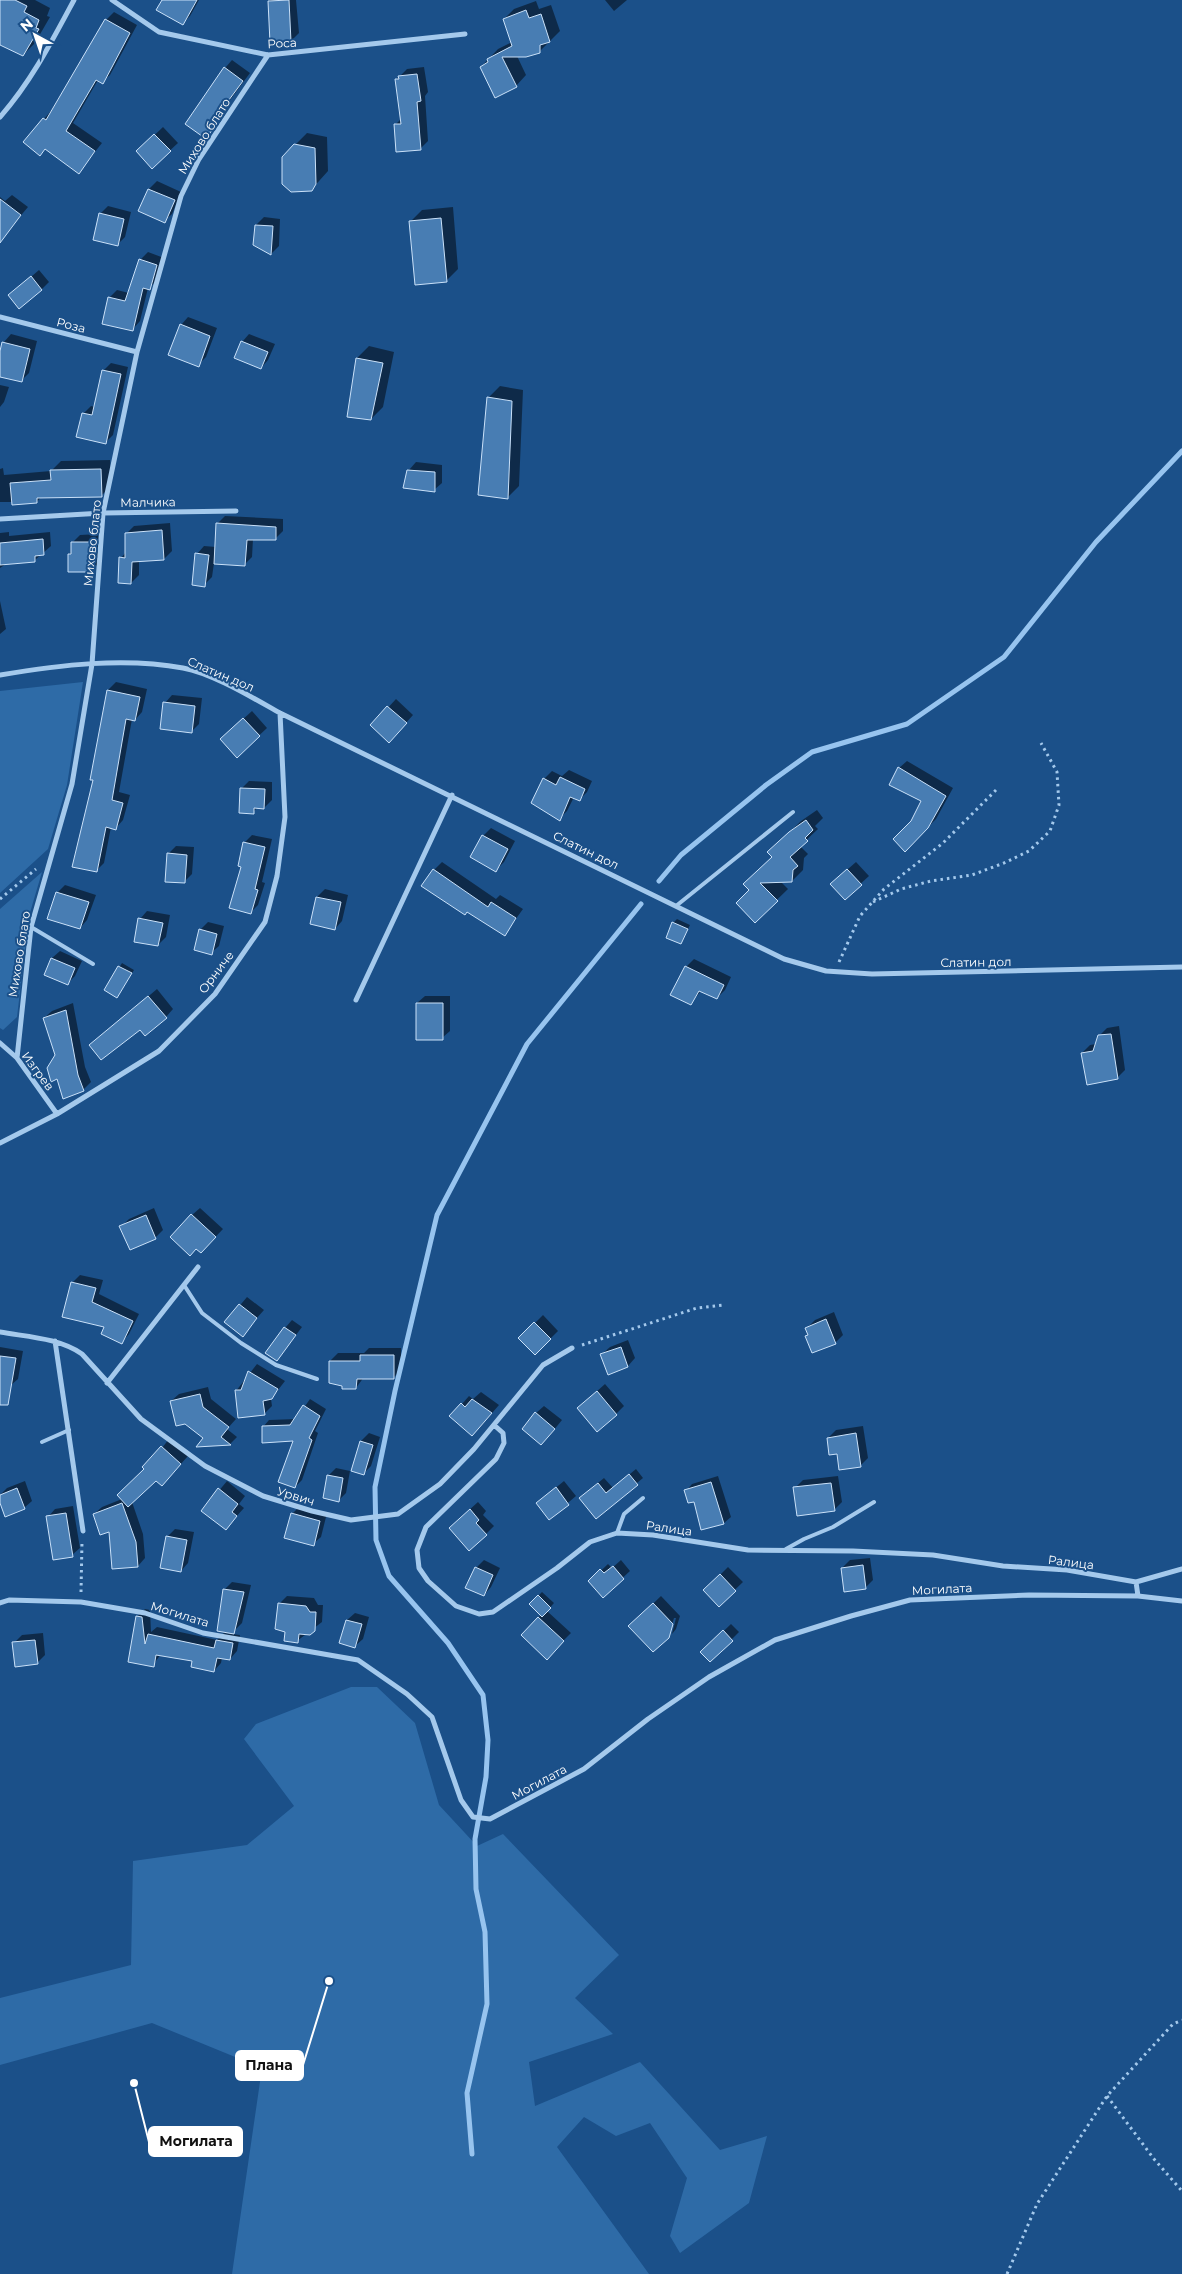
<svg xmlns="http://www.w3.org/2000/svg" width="1182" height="2274" font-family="Montserrat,sans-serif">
	<rect width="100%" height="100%" fill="#1b5089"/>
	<path fill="#2e6ba7" d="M83,682L67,785L48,849L0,893V691Z
		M42,872L29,916L17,1017L3,1030L0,1028V909Z
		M351,1687H377L415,1723L439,1805L477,1846L503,1834L619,1955L575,1998L613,2034L529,2062L535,2106L640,2062L720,2150L767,2136L749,2203L680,2253L670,2236L687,2178L650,2123L616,2136L584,2117L557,2147L649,2274H232L262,2068L152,2023L0,2065V1998L131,1965L133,1861L247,1845L294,1806L244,1739L256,1724Z"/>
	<path fill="#0007" d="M0,0H35L50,8L47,16L50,17L35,43L23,55L0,43Z
		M163,0H199L190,16L183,23Z
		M270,0H296L299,33L291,41L269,2Z
		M605,0H627L614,11Z
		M536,1L539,9L551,5L560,31L539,52L517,56L526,75L516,86L481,67L498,49L512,42L504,19L514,9Z
		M114,12L137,25L110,75L102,82L98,80L73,123L102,143L79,172L45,148L44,119L51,111L106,20Z
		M232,60L250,73L224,108L226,110L213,129L206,137L225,68Z
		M424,67L428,92L425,96L428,141L420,149L395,125L402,118L396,80L407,69Z
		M163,127L178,143L152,167L138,151Z
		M307,133L327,137L328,171L311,190L295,145Z
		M157,181L181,192L172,214L164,221L139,211L149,189Z
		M12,195L28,207L7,232L0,227V197L5,201Z
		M108,206L131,212L125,237L118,244L100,214Z
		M453,207L458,269L447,280L410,222L422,210Z
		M264,217L280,219L279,246L271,254L256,225Z
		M148,252L164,258L157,281L148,288L140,321L133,329L109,298L117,290L129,293L140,260Z
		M39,270L49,282L41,290L10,295Z
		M188,317L217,328L206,357L198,365L181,325Z
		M11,334L37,341L29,373L21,381L0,376V356L4,342Z
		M249,334L275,344L268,360L261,368L242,342Z
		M369,346L394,352L383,407L371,419L348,415L357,358Z
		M111,363L128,367L113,435L105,443L83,414L91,406L95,407L103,371Z
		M0,385L9,387L4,402L0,407Z
		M500,386L523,390L519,486L507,498L488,398Z
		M110,460L111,486L101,496L41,497L37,502H0V469L3,468L4,475L51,471L61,461Z
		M416,462L442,465V483L434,490L409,470Z
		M225,516L283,519V531L275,539H253L252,557L244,565L214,563L212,577L204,585L197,554L204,546L216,547L217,524Z
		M170,523L172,551L164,559L139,561V575L131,583L121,558L126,552V534L134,526Z
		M9,532V536L50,532L51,546L35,560L9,562L0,568V533Z
		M98,534L99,563L91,571L69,554L73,551L72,543L80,535Z
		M0,601L6,629L0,634Z
		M116,682L147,689L142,712L135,720L132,719L119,792L130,795L123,820L116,828L111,827L104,863L96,871L95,779H91L108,690Z
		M172,695L202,698L199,724L191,732L165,703Z
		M396,699L413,715L397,733L372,725Z
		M252,711L267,728L237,756L229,732Z
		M907,761L953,788L936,819L905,850L912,821L923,801L899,768Z
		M569,770L592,781L587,792L580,799L574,797L567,811L559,819L544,779L552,771L562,776Z
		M249,781L272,782V800L264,808L258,807L253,812L242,788Z
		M817,810L823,818L815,826L818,829L800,846L808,854L804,858L803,870L792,881H780L788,889L755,921L750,890L773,857L769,853L801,821Z
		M491,828L515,841L504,862L496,870L471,856L483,836Z
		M252,835L272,839L262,882L265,883L258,905L250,913L243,866L239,865L245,842Z
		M176,846L194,847L192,874L184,882L169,853Z
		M442,862L496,899L500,895L523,909L505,934L434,870Z
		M856,862L869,876L845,898L840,876Z
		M65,885L96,895L87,920L80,928L57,893Z
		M325,889L348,895L342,921L335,929L312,924L317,897Z
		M147,911L170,915L166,937L158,945L140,919Z
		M677,919L690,925L681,943L673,923Z
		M208,922L224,926L219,946L211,953L200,930Z
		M60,951L82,961L75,976L67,984L45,974L52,958Z
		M694,959L731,977L725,990L717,998L701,991L691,1003L686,967Z
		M122,963L134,970L117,997L106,989Z
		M157,989L173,1009L166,1017L140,1028L91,1045Z
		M425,996H450V1031L442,1038L417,1003Z
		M73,1003L85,1067L91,1082L83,1090L57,1055L44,1018L52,1011Z
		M1119,1026L1125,1070L1117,1078L1082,1053L1090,1045L1096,1044L1099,1036L1107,1028Z
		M154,1208L163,1230L155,1238L121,1227L129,1219Z
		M200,1208L223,1229L201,1252L192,1215Z
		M80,1275L103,1280L99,1294L139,1314L129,1334L122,1342L106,1326L72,1283Z
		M247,1297L264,1310L242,1335L226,1322Z
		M834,1312L843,1335L835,1343L807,1336L809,1334L807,1328L815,1320Z
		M543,1315L558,1331L535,1354L520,1338Z
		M292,1320L302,1327L277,1360L285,1328Z
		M628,1340L635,1358L628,1366L602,1354L610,1347Z
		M0,1347L23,1351L18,1379L10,1386L0,1385Z
		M369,1348H401V1370L394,1377H364L356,1388L330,1361L338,1353H364Z
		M257,1364L285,1381L271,1399L272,1406L264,1414L236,1391Z
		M605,1384L624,1406L616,1414L586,1401Z
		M208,1387L211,1399L236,1419L227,1429L237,1437L230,1444L198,1446L204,1438L171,1401L179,1394Z
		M481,1392L499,1405L480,1427L462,1404L469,1396L473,1399Z
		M310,1399L326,1409L315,1431L318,1433L302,1480L295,1487L294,1440L263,1427L269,1420L296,1419Z
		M544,1406L562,1420L549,1436L536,1413Z
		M863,1426L868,1458L860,1466L838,1452L828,1438L836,1430Z
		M369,1433L380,1437L371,1466L364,1473L352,1470L361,1441Z
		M169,1439L188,1456L170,1476L156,1479L132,1502L143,1534L145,1558L138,1566L110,1530L94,1514L102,1507L122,1499Z
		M336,1468L350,1471L346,1493L339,1500L328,1476Z
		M636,1469L643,1478L596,1517L587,1492L604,1478L613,1488Z
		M718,1476L731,1517L724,1523L702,1529L695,1500L686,1491L692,1484Z
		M838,1476L842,1502L834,1510L795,1488L803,1480Z
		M25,1481L32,1501L24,1508L0,1499V1495L7,1488Z
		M227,1481L245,1496L239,1504L244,1508L226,1528L203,1510Z
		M564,1481L576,1496L549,1519L537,1503Z
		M478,1502L486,1511L483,1515L494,1526L486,1534L458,1520Z
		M73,1506L80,1548L72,1555L48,1517L55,1509Z
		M300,1506L327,1513L321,1537L313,1544L292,1514Z
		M175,1529L194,1532L188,1563L181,1571L168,1536Z
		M870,1558L873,1580L865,1588L842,1568L850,1560Z
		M484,1560L500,1568L491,1587L484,1595L476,1568Z
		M621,1560L630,1571L603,1596L590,1581L608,1564L612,1568Z
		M728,1567L743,1582L719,1605L705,1590Z
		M232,1582L251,1585L242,1623L234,1631L224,1590Z
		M542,1592L554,1603L547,1611L571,1633L554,1650L522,1635L541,1615L530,1604Z
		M287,1596L314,1598L318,1605H323L322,1622L297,1641L286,1631L279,1604Z
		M661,1596L680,1616L676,1629L672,1634L676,1618H674L668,1638L630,1626Z
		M145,1609L150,1610L151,1632L157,1627L217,1640L224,1633L240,1635L237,1651L230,1659L222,1658L221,1663L214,1671L194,1660L161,1654L153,1665L129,1661L137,1617Z
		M355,1613L369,1617L363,1639L355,1646L347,1620Z
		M731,1624L739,1632L710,1661L702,1652Z
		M43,1633L45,1655L37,1663L14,1643L22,1635Z"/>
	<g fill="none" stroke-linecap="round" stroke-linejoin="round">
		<path stroke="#97c4ef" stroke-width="5" d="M659,881L681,855L766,785L812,752L907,724L1004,657L1096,542L1182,451
			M472,2154L467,2093L487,2004L485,1932L476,1889L475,1839L486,1777L488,1740L483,1695L448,1643L389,1576L376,1540L375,1487L395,1391L437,1215L527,1044L641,904"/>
	</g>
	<path fill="#487db3" stroke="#cae1f9" d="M0,0H15L27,6L24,12L39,20L36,28L39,29L23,56L0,45Z
		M162,0H197L183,25L156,10Z
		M289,0L291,42L270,43L268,1Z
		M526,10L529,18L541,14L550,42L540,45V53L526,57H502L517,87L495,98L480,67L488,62L487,59L512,46L503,19Z
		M105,19L130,33L103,84L96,80L66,131L95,151L79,174L45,149L40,156L23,142L43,118L46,120Z
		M224,67L243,81L217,116L220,118L206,139L185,124Z
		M417,74L421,101L417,102L421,150L396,152L394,124H401L395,79H399L398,76Z
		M154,134L171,151L152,169L136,151Z
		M294,144L315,148L316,184L312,191L291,192L282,184V157Z
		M148,189L175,200L165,223L138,211Z
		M0,199L21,215L0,243Z
		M99,213L124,219L118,246L93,240Z
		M441,218L447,282L415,285L409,221Z
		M255,225L273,226L271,255L253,245Z
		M139,259L157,265L150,290L143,288L133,331L102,324L108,297L125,301Z
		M31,276L42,290L19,309L8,295Z
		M180,324L210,336L199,367L168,355Z
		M241,341L268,352L261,369L234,358Z
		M2,342L30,349L22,382L0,377V351Z
		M356,358L383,363L371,420L347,417Z
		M102,370L121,374L106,444L76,437L82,413L92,415Z
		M487,397L512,401L508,499L478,495Z
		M101,469L102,497L37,498V503L12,505L10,483L51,480L50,470Z
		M407,470L435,472V492L403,488Z
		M216,523L276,527V540H247L245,566L214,564Z
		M162,530L164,560L132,562L131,584L118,583L119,557L125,558V533Z
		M43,539L44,555L35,556V562L0,565V543Z
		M71,542H91V572H68V554H71Z
		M195,553L209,555L205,587L192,585Z
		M107,690L140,697L135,721L126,719L112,800L123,803L116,830L106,827L97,872L72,867L93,780H90Z
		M163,702L195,706L192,733L160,729Z
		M387,706L407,723L389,743L370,725Z
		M243,718L260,736L237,758L220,739Z
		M898,767L946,796L928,828L905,852L893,839L911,821L921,801L889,785Z
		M560,777L585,789L580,801L570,797L560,821L531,803L543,778L556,785Z
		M240,788L265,789L264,809L254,808V814L239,813Z
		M806,820L813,830L805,838L808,841L790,857L798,866L793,870L792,882L760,883L778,901L755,923L736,903L749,890L743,884L772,857L767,852L789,832Z
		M482,835L508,849L496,872L470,857Z
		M243,842L265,847L255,889L258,890L251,914L229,908L241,867L238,866Z
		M167,853L187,855L185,883L165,882Z
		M433,869L488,907L491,902L516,918L505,936L467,912L465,915L421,886Z
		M847,869L862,885L845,900L830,884Z
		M56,892L89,902L80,929L47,919Z
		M316,897L341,902L335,930L310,924Z
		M138,918L163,923L158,946L134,942Z
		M672,922L688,929L681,944L666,938Z
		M199,929L217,934L212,955L194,950Z
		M51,958L75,968L68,985L44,975Z
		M118,966L132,973L117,998L104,990Z
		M685,966L724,985L717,999L699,991L691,1005L670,995Z
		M148,996L167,1018L145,1036L140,1030L101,1060L89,1045Z
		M416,1003H443V1040H416Z
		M66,1010L78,1075L84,1091L63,1099L57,1079L51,1082L47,1068L55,1055L43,1018Z
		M1111,1034L1118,1079L1087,1085L1081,1053L1093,1051L1098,1035Z
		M191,1214L216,1237L201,1253L196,1249L190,1256L170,1237Z
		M146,1215L156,1239L130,1250L119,1226Z
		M71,1282L96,1288L92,1302L133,1321L122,1344L101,1334L104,1327L62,1317Z
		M239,1304L257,1318L243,1337L224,1322Z
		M826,1319L836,1344L812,1353L805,1336L808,1335L805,1328Z
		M534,1322L551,1339L535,1355L518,1338Z
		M284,1327L296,1335L277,1361L265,1353Z
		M621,1347L628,1367L608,1375L600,1354Z
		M360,1355H394V1379H357L356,1389H342V1386L329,1383V1361H360Z
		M0,1356L16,1358L8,1405H0Z
		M248,1371L278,1389L272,1399L263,1401L265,1415L238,1418L235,1390H241Z
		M597,1391L617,1415L597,1432L577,1408Z
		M200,1394L203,1407L229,1427L221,1437L231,1445L196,1447L203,1438L185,1424L176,1426L170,1401Z
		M472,1399L492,1413L472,1436L449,1416L461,1403L465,1407Z
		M303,1405L320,1416L309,1438L312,1440L295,1488L278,1482L293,1441L262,1443V1426L290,1425Z
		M535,1412L555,1429L541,1445L522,1429Z
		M856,1433L861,1467L839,1470L837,1454L829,1455L827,1438Z
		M360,1441L373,1445L364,1475L351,1471Z
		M161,1446L181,1464L162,1486L156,1481L128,1507L117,1495L144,1469L142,1467Z
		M629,1474L638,1485L596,1519L579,1498L598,1483L606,1493Z
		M327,1475L343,1478L339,1502L323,1498Z
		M711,1482L724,1524L701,1530L694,1502L688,1503L684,1490Z
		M831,1483L835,1511L797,1516L793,1487Z
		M556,1487L569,1505L549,1520L536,1503Z
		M17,1488L25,1509L5,1517L0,1503V1495Z
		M218,1488L238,1504L232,1512L237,1516L226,1530L201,1511Z
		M122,1503L136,1542L138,1567L112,1569L109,1532L100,1535L93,1514Z
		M470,1509L479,1520L476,1523L487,1535L469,1551L449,1528Z
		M66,1513L73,1557L53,1560L46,1516Z
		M291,1513L320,1521L314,1546L284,1538Z
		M166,1536L187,1540L181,1572L160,1568Z
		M863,1565L866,1589L844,1592L841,1568Z
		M613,1566L624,1579L603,1598L588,1581L600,1569L604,1573Z
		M475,1567L493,1575L484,1596L465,1588Z
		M720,1574L736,1591L719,1607L703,1590Z
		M223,1589L244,1592L234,1634L217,1631Z
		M538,1595L551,1608L542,1617L529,1604Z
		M278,1603L306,1606L310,1612H316L315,1631L310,1635L299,1634L298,1643L284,1641L285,1632L275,1629Z
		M653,1603L673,1624L669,1638L653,1652L628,1626Z
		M136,1616L142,1617L145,1644L148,1634L214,1648L216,1640L233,1643L230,1660L217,1658L214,1672L191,1667L192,1661L156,1655L154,1667L128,1662Z
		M538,1617L564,1641L547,1660L521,1635Z
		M346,1620L362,1624L355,1648L339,1643Z
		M723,1630L733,1641L710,1662L700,1652Z
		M35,1640L38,1664L15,1667L12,1642Z"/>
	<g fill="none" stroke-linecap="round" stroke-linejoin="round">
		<path stroke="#a4c9ec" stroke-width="3" stroke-dasharray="2.5 4" stroke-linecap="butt" d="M0,899L36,869
			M873,902L901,889L931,881L972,875L1004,863L1029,851L1050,831L1059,805L1057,772L1041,743
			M839,962L860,916L884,889L943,843L996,790
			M582,1345L697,1308L723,1305
			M81,1592L82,1541
			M1107,2096L1154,2159L1182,2191
			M1007,2274L1037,2204L1107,2096L1173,2024L1182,2020"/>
		<path stroke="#a4c9ec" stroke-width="4" d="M676,906L793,812
			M31,927L93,964
			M184,1285L202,1313L241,1343L276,1365L317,1379
			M42,1442L69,1430
			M617,1533L624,1514L643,1498
			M786,1549L804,1539L833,1527L874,1502"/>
		<path stroke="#a4c9ec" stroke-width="5" d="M112,0L159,32L268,55L465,34
			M0,117C31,82 52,41 74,0
			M0,317L137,352
			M0,519L103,513L236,511
			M0,675C59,665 124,657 183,668C212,673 253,698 280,713L784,959L826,971L872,974L1182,967
			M356,1000L452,795
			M0,1043L17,1058L57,1114
			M17,1058L31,927L72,784L92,664L103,513L137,352L181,196L199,159L268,55
			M0,1143L57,1114L159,1051L215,994L265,922L277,876L285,817L280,713
			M0,1332C28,1337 59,1338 82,1354L141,1419L205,1466L263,1496L312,1511L351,1520L398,1514L440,1484L474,1449L543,1365L572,1348
			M55,1341L83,1531
			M107,1383L198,1267
			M494,1425L503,1433L504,1443L496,1459L426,1527L417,1550L419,1568L428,1581L456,1606L479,1614L493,1612L557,1568L590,1542L617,1533L653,1535L748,1550L853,1551L933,1555L1003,1566L1067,1570L1136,1582L1182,1569
			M1136,1582L1138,1596
			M0,1603L9,1600L81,1602L145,1613L203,1633L358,1660L407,1694L432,1717L461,1800L473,1817L490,1819L584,1769L648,1719L709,1677L775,1640L851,1616L910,1600L1029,1595L1138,1596L1182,1601"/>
	</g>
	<g text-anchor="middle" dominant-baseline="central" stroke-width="4" stroke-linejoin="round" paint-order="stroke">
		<g font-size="12" fill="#fff" stroke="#1b5089">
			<text transform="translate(282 43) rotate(-3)">Роса</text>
			<text transform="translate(204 136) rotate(-58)">Михово блато</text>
			<text transform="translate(71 325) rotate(14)">Роза</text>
			<text transform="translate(148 502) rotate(-1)">Малчика</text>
			<text transform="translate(92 543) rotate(-84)">Михово блато</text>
			<text transform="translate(221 674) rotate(23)">Слатин дол</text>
			<text transform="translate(586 850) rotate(26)">Слатин дол</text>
			<text transform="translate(19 954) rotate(-81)">Михово блато</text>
			<text transform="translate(976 962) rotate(-1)">Слатин дол</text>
			<text transform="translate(216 972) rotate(-53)">Орниче</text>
			<text transform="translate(38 1071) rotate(53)">Изгрев</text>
			<text transform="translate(296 1496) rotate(17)">Урвич</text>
			<text transform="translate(669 1528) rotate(8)">Ралица</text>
			<text transform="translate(1071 1562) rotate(7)">Ралица</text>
			<text transform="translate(942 1589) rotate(-3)">Могилата</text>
			<text transform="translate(180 1614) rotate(17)">Могилата</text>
			<text transform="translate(539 1782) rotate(-28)">Могилата</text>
		</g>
	</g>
	<path fill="none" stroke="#fff" stroke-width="2" d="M329 1981L303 2065M134 2083L149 2142"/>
	<g fill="#fff" stroke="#1b5089" stroke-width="2">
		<circle cx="329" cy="1981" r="5"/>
		<circle cx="134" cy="2083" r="5"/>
	</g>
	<g fill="#fff" stroke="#fff" stroke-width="2">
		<rect x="236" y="2051" width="67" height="29" rx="5"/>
		<rect x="149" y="2127" width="93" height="29" rx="5"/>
	</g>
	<g font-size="14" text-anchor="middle" font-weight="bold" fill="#111">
		<text x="269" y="2070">Плана</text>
		<text x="196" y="2146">Могилата</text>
	</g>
	<g transform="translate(35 35) rotate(320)" stroke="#1b5089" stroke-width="4" paint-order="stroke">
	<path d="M0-4L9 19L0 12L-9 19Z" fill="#ffffff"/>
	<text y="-8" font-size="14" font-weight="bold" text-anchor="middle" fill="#ffffff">N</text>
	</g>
</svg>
